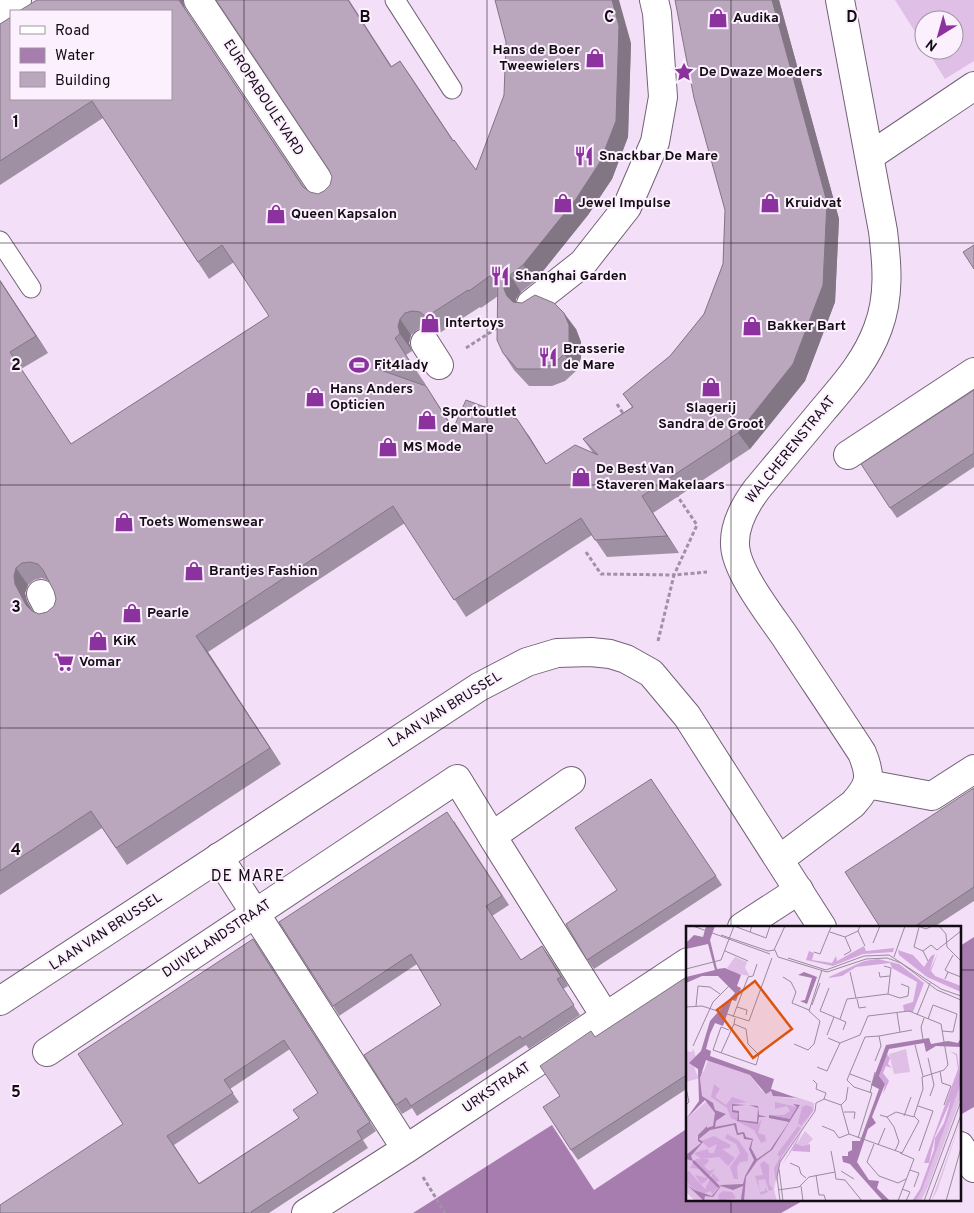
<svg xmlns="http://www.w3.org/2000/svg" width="974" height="1213" font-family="Overpass,sans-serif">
	<rect width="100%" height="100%" fill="#f4dff8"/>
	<path fill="#e0bfe7" d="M895,0H974V61L945,79L927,50H954V20H924V46Z"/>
	<path fill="#a77daf" d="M974,937V1107L960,1115V946Z
		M552,1125L594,1190L688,1128V1199H806L781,1213H413Z"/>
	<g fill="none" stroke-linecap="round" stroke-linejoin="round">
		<defs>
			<path id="lane" d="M395,0L452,89
				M0,241L31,288"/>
			<path id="street" d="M198,0L328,195
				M0,11L17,0
				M870,156L974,86
				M531,304L583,263L627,207L655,142L663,97L657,13L654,0
				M425,343L439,365
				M848,455L974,372
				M41,594L52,615
				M571,781L492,836L605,1016
				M867,784L932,796L974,769
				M219,857L406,1149
				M780,859L853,804C870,785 872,777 862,753C838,716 813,679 788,641C773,618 736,573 735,545C734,524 745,505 757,489C779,463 801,436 823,410C845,384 866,361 878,328C890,296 887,264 883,231L840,0
				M742,927L799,890
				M47,1052L457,779L492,836
				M306,1213L406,1149L688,962"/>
			<path id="secondary" d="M0,1001L479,687L527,662L557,653L591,652L610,654L626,659L651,673L687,716L822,927
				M960,1146L974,1168"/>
		</defs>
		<use href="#lane" stroke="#736176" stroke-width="21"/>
		<use href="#street" stroke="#736176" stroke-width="30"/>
		<use href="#secondary" stroke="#736176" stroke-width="30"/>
		<path stroke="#a191a4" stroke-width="3" stroke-dasharray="4 2.5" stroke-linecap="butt" d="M466,348L500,326
			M617,404L624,415
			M586,552L601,574L674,575L697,525L676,494
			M658,641L674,575L707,572
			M423,1177L445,1213"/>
		<use href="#lane" stroke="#fff" stroke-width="19"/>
		<use href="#street" stroke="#fff" stroke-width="28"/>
		<use href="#secondary" stroke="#fff" stroke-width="28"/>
	</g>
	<path fill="#a090a3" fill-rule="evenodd" d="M37,0H183L185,9L305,188L310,192L318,194L324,191L330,185L392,66L400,61L453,141L476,170L631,43L628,137L612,179L588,215L535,281L521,292L516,299V302L576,329L581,342V358L576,371L565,381L552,386H529L514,370L503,353L498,296L481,308L480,307L438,334L432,329L424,327L417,330L411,335L409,343L412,351L406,355L426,385H423L437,403L453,428L529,436L546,464L593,453L583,439L632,407L623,394L670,356L704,314L723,264L725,210L675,0H779L839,219L835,302L805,381L750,449L653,513L679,553L607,557L592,535L466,617L405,523L208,652L281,764L127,865L102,828L0,895V280L48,353L21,369L71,444L269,316L234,262L209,279L103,118L0,185V24ZM42,578L49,581L54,591L56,599L54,606L47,612L39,614L33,611L27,601L25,593L28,585L34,580Z
		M974,390V467L897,518L890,508Z
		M651,779L722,885L594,969L587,960L617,890Z
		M974,788V901L934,927H880Z
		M454,821L509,905L492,916L521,960L542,946L568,986L563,989L580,1015L529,1049L526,1045L417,1116L412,1108L402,1114L396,1105L441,1005L417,964L339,1016L333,1006Z
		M259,949L376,1131L363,1140L368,1148L269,1213H0L123,1124ZM290,1049L318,1093L299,1118L199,1183L174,1145L239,1102L230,1089Z
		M688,976V1088L578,1160L571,1150L560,1096L595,1037Z"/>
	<path fill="#827584" d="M179,0H183L185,9L315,204Z
		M348,0H349L403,84L391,67Z
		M612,0H619L631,43L628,137L612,179L588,215L535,281L523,265Z
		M772,0H779L839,219L835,302L805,381L750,449L738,433Z
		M400,61L412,78L465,158L453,141Z
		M510,275L521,292L516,299V306L507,296L504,289L505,282Z
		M0,280L48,353L36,336L0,281Z
		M564,313L576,329L581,342V358L576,371L564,354Z
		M400,319L411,335L409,343L412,351L400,334L398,326Z
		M10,352L21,369L82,461L71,444Z
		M426,386L437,403L465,446L453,429Z
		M517,419L529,436L557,481L546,464Z
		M642,496L653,513L679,553L667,536Z
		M16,568L28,585L25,593L27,601L38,622L26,605L15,584L14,576Z
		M196,636L208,652L281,764L270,748Z
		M253,939L259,949L376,1131L370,1122Z
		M542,946L549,956L568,986L561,977Z"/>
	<path fill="#baa7bd" stroke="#827584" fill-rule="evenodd" d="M37,0H179L303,187L310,192L318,194L324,191L330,185L332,177L329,170L216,0H348L391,67L400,61L453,141L454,140L476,170L504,95L506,42L495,0H612L619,26L616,121L600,162L576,199L523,265L510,275L505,282L504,289L507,296L513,302L522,303L535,295L554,303L564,313L569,325V342L564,354L554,364L540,369H517L503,353L497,340L498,270L469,291L468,290L426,317L420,312L412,311L405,313L400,319L398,326L400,334L395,338L414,368H375L426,386L453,429L466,400L517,419L546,464L575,445L598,455L583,439L633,407L623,394L670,356L704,314L723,264L725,210L694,98L675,0H772L827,202L823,285L793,364L738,433L642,496L667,536L595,540L581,518L454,600L393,506L196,636L270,748L116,848L91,811L0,871V281L36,336L10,352L71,444L269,316L222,245L198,262L92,101L0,161V24L11,17V99H171V11H19ZM30,562L38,564L43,570L54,591L56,599L54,606L47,612L39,614L32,611L26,605L15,584L14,576L16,568L22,563Z
		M974,245V269L963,252Z
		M974,390V453L890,508L861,464Z
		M651,779L716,876L587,960L566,924L617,890L575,828Z
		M974,788V887L914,927H880L845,872Z
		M447,812L502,896L486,906L521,960L542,946L561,977L557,979L574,1005L522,1039L520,1036L411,1106L406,1098L396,1105L364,1055L441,1005L411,954L333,1006L279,922Z
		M253,939L370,1122L357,1131L362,1139L251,1212L252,1213H0V1205L123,1124L78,1054ZM284,1040L318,1093L293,1110L299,1118L199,1184L167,1136L233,1093L224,1080Z
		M688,976V1074L571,1150L543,1107L560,1096L540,1066L591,1031L595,1037Z"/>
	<path fill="none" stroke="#130c14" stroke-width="1" stroke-opacity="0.55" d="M244,0V1213M487,0V1213M731,0V927M0,243H974M0,485H974M0,728H974M0,970H688M960,970H974M731,1199V1213"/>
	<defs>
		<symbol id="shop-bare" viewBox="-9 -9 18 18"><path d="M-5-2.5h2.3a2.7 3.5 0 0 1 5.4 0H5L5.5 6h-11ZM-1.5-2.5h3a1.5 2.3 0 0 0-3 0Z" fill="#8c329e" stroke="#fcf0fe" stroke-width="2.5" paint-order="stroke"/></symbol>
		<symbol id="sight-bare" viewBox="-9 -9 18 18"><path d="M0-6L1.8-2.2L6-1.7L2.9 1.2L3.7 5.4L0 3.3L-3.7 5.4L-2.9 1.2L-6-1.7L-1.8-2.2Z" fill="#8c329e" stroke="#fcf0fe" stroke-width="2.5" paint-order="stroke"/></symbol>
		<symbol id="restaurant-bare" viewBox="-9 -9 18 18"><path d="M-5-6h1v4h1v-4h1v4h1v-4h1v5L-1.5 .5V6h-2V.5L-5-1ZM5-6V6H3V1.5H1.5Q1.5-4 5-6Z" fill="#8c329e" stroke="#fcf0fe" stroke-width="2.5" paint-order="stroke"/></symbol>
		<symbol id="stadium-bare" viewBox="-9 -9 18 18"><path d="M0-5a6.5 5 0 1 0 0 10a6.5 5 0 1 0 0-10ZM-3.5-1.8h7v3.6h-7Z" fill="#8c329e" stroke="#fcf0fe" stroke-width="2.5" paint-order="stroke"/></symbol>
		<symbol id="supermarket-bare" viewBox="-9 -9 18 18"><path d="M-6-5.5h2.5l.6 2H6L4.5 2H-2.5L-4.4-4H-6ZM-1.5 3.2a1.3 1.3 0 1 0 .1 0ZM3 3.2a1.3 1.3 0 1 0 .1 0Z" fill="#8c329e" stroke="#fcf0fe" stroke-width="2.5" paint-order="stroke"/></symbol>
	</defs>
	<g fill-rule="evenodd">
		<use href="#shop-bare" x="704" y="4" width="28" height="28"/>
		<use href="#shop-bare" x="581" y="44" width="28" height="28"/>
		<use href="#sight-bare" x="670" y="58" width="28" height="28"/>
		<use href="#restaurant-bare" x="570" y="142" width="28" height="28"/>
		<use href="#shop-bare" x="549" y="189" width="28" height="28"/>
		<use href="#shop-bare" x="756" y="189" width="28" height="28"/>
		<use href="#shop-bare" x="262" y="200" width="28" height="28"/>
		<use href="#restaurant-bare" x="486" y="262" width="28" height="28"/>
		<use href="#shop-bare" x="416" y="309" width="28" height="28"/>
		<use href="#shop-bare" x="738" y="312" width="28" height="28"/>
		<use href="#restaurant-bare" x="534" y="343" width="28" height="28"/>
		<use href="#stadium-bare" x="345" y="351" width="28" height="28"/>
		<use href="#shop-bare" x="697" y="373" width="28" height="28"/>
		<use href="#shop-bare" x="301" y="383" width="28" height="28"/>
		<use href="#shop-bare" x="413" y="406" width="28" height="28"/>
		<use href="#shop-bare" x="374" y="433" width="28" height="28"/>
		<use href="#shop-bare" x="567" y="463" width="28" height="28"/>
		<use href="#shop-bare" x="110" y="508" width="28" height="28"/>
		<use href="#shop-bare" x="180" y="557" width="28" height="28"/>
		<use href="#shop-bare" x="118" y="599" width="28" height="28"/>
		<use href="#shop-bare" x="84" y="627" width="28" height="28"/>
		<use href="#supermarket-bare" x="50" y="648" width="28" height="28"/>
	</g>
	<g text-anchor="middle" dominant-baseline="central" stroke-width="4" stroke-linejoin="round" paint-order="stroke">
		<g font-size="14" font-weight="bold" fill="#130c14" stroke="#fcf0fe" text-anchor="start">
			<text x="733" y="18">Audika</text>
			<text x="580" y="50" text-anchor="end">Hans de Boer<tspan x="580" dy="16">Tweewielers</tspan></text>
			<text x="699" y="72">De Dwaze Moeders</text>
			<text x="599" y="156">Snackbar De Mare</text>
			<text x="578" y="203">Jewel Impulse</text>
			<text x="785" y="203">Kruidvat</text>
			<text x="291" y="214">Queen Kapsalon</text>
			<text x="515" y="276">Shanghai Garden</text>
			<text x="445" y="323">Intertoys</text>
			<text x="767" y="326">Bakker Bart</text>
			<text x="563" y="349">Brasserie<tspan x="563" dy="16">de Mare</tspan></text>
			<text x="374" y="365">Fit4lady</text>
			<text x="330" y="389">Hans Anders<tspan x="330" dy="16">Opticien</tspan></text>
			<text x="711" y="408" text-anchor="middle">Slagerij<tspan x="711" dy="16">Sandra de Groot</tspan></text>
			<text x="442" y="412">Sportoutlet<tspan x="442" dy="16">de Mare</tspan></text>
			<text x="403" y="447">MS Mode</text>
			<text x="596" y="469">De Best Van<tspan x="596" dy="16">Staveren Makelaars</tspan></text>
			<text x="139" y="522">Toets Womenswear</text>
			<text x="209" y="571">Brantjes Fashion</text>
			<text x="147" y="613">Pearle</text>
			<text x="113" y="641">KiK</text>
			<text x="79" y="662">Vomar</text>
		</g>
		<g font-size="14" fill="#130c14" stroke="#fcf0fe">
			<text transform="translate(263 98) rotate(57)">EUROPABOULEVARD</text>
			<text transform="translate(791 450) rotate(-51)">WALCHERENSTRAAT</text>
			<text transform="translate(445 710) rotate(-32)">LAAN VAN BRUSSEL</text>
			<text transform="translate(106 932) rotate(-33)">LAAN VAN BRUSSEL</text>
			<text transform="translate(217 939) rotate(-34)">DUIVELANDSTRAAT</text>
			<text transform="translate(497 1088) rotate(-34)">URKSTRAAT</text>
		</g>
		<g font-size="16" letter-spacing="1" fill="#130c14" stroke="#fcf0fe">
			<text x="248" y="877">DE MARE</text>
		</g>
	</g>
	<g transform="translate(686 926)">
		<rect width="275" height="275" fill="#f4dff8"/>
		<path d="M49,31L61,36L59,42L64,50L51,48L41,42ZM7,122L10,131L6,134L11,149L18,145L22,134L64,149L76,165L87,166L88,170L111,173L107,170L128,177V184L92,239L88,264L91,275H9L0,266V193L22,174L16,170L14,152L0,156V125L6,126ZM220,123L224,146L208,148L203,128ZM275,157V171L242,261L235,275H230ZM275,194L251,265L245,275L249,265ZM119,205L127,213L120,220L110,219L101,233Z" fill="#e0bfe7"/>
		<path d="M178,20L180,25L208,22L207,26L177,28L147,40L120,34L123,25L128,27L126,34L146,37L150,30L151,35ZM212,24L227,29L238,41L245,30L249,28L243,46L252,27L245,45L249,50L275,60V66L241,51L213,29ZM192,33L213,38L238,57L227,86L218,85L217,79L227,76L231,56L206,42L204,37L170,41L156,50L141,52L178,35ZM264,125L271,128L275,157L236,264L230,275H226L234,263L248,224L249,212L258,197L265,174L249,210L243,237H238L272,143L270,129ZM201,128L204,132L202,138L206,142L200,140L197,147L203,155L197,168L199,158L193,150ZM28,158L34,163L29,171L40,179L46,171L61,176L46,178L45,185L52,187L51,195L72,198L76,193L72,207L79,209L80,215L75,217L68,204L45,192L41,182L25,171ZM89,176L111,181L105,193L83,189H98L104,185L101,180L89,183ZM120,179L126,181L127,185L115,200L112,197L116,181ZM112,200L115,202L95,231L90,257L88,242L94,231L91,228ZM117,203L110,218L117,220L124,218V226L106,225L108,221L96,239ZM41,208L52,214L62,228V235L54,236L51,241L52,253H48L44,241L54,227L50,218L39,212ZM28,210L45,219L43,222L36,223L49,232L42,240L33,231L15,233L8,227L22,223L23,227H28L31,218L23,222L15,215ZM10,233H22L23,235L18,240L23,245L29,243L19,256L15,258L9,249L21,252L13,243L4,242ZM78,235L83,239V258L87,263L83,265L79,253L72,254L74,266L79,265V261L82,266L75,269L69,250L77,249L74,238ZM3,245L19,263L27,247L34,255L29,256L33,260L26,269L25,265L17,268L8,264L0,255V246ZM37,265L46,266L50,272L33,275L32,269Z" fill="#d2a7db"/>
		<path d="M20,0H29L24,14L31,43L39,42L55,49L51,60L55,62L50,75L46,74L37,100L29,97L24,108L20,123L25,125L24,130L88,153L85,163L111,172L87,170L85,165L80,168L64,149L20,134L14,152L16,170L27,177L29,184L40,188L30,195L29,201L50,197L52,207L58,206L60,211L67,213L65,222L71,233L84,224L103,196L83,192V189L104,193L111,181L107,178L114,179L86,224L71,235L60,251L58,275L55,273L57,260L47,264L35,260L27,271L19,270L18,275L0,258L8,264L26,270L35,259L57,258L59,250L68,234L63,223L66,214L58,213L57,208L51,209L48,199L24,204L13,213L17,216L5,230L7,235L0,233V229L15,217L12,215V209L21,200V202L27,200L29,187L19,174L0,193L13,175L12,143L3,137L15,125L24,95L49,67L32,50H16L0,57V51L29,44L22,18L0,23V17L8,9L17,11ZM118,46L131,51L121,78L114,75L119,74L126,52L112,49ZM243,112L245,118L262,115L272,117L275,112V121L250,120L240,126L238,117L203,123L193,150L199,158L186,191L190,197L182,203L171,236L183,254L193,255L191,262L204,275H197L164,238L157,236L156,230H162V226L166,224V215H174L193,163L185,159L200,119ZM46,178L60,179L47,180V184L53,185V194L71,196L72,182L63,179L72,180L73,189L81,191H73L72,198L51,195L52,187L46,186Z" fill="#a77daf"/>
		<path fill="none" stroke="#a77daf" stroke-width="2.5" d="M7,235L33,261"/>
		<path fill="none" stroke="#9a8b9d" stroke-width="1" d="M7,0L84,28M48,0L64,6M66,0L64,6L80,12L84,0M232,0L240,3L246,0M253,0L260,8L261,21L275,35M233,1L228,21L237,25M172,5L179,20M144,6L159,11L172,5L174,0M35,9L82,25L89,24L92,31M187,17L194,0M88,24L99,0M39,25L62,35M128,26L134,28L145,1M158,29L165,25L159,11M92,31L141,46L180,33L201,32L215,37L251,64L275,74M208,31L219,0M102,32L140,44L178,30L203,29L255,63L275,70M242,35L237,25L245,19L251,24L275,5M198,40L205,42L202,68L214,72L222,70L223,61L215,58M0,43L35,34L48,0M193,46L194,51L204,50M262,46L259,44L267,29M97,51L105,56L110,66L106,77L123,84M259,53L262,46L275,51M143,62L134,85L160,96L157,104M170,72L202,68M161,73L170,72L164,46M171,73L173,82L180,81M126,79L134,57M10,80L12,60L24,61L34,68M0,81L16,80L63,95L86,32M51,81L61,84L60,89M211,87L214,106M231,89L244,57M47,91L62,51L67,50L71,38M154,93L161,73M242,93L247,79L271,88L267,106L256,105M43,104L35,101L27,124L70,139L73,129L62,118L60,103L48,98L49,92M141,109L148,91M193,110L226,104M237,113L235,101L238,92M108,118L122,124L128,118L134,95L123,85L136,44M229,119L237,150M7,120L27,76L43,60M35,127L48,98M242,132L248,159L244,170M131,141L141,145L154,117M254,145L256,157L265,160L258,179M164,148L185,156M127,154L131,158L130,163L140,167L138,173M0,162L3,176L0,179M184,167L189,146M130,177L138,173L155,179L163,208L216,227L233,195L228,190L237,163L236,151L258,144L262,139L255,98L223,85L182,90L174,109L154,117L142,112M155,179L160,174L162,161M232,180L247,185L233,225M158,186H169L168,193M194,189L201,191L208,201L213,216L209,225M218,190L225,171M201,191L210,186L228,191M136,200L148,205L153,212L163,208M172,212L186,167L168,161L161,154L179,111L193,110L195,120L189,135M188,218L181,236L193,250L212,257L220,253M192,219L199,202M145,225L149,246M104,237L113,241L115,248L120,252M93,243L97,275M224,244L233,247L228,261M155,245L168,253M130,249L133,269H138L140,275M115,260L117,275M216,263L224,266L220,275M92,264L113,261L123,251L149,246L150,253L159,254L176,275M94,275L91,251L94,236L129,185L130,177M212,275L228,233L214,227M238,275L275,175M243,275L275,189M260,275L275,222"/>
		<path fill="#dd550c" fill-opacity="0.15" stroke="#dd550c" stroke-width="2.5" d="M69,55L106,103L67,132L31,84Z"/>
		<rect width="275" height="275" fill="none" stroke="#130c14" stroke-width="2.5"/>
	</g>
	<g font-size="16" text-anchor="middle" font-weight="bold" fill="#130c14" stroke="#fcf0fe" stroke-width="4" stroke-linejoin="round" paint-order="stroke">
		<text x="365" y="22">B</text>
		<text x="609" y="22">C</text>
		<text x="852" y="22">D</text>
		<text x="16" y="127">1</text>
		<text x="16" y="370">2</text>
		<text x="16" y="612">3</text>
		<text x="16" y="855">4</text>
		<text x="16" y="1097">5</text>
	</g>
	<rect x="10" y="10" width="162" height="90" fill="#fcf0fe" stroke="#9f95a0"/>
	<rect x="20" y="26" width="25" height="8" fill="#ffffff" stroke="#9f95a0"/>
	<text x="55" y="35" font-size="15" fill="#130c14">Road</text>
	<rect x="20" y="48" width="25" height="15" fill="#a77daf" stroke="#9f95a0"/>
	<text x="55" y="60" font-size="15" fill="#130c14">Water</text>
	<rect x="20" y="72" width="25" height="15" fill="#baa7bd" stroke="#9f95a0"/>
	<text x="55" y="85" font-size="15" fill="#130c14">Building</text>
	<g transform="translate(939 35) rotate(217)"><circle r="24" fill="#fcf0fe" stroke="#9f95a0"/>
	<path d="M0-4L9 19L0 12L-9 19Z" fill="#8c329e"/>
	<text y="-8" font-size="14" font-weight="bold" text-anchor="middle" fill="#130c14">N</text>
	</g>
</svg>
